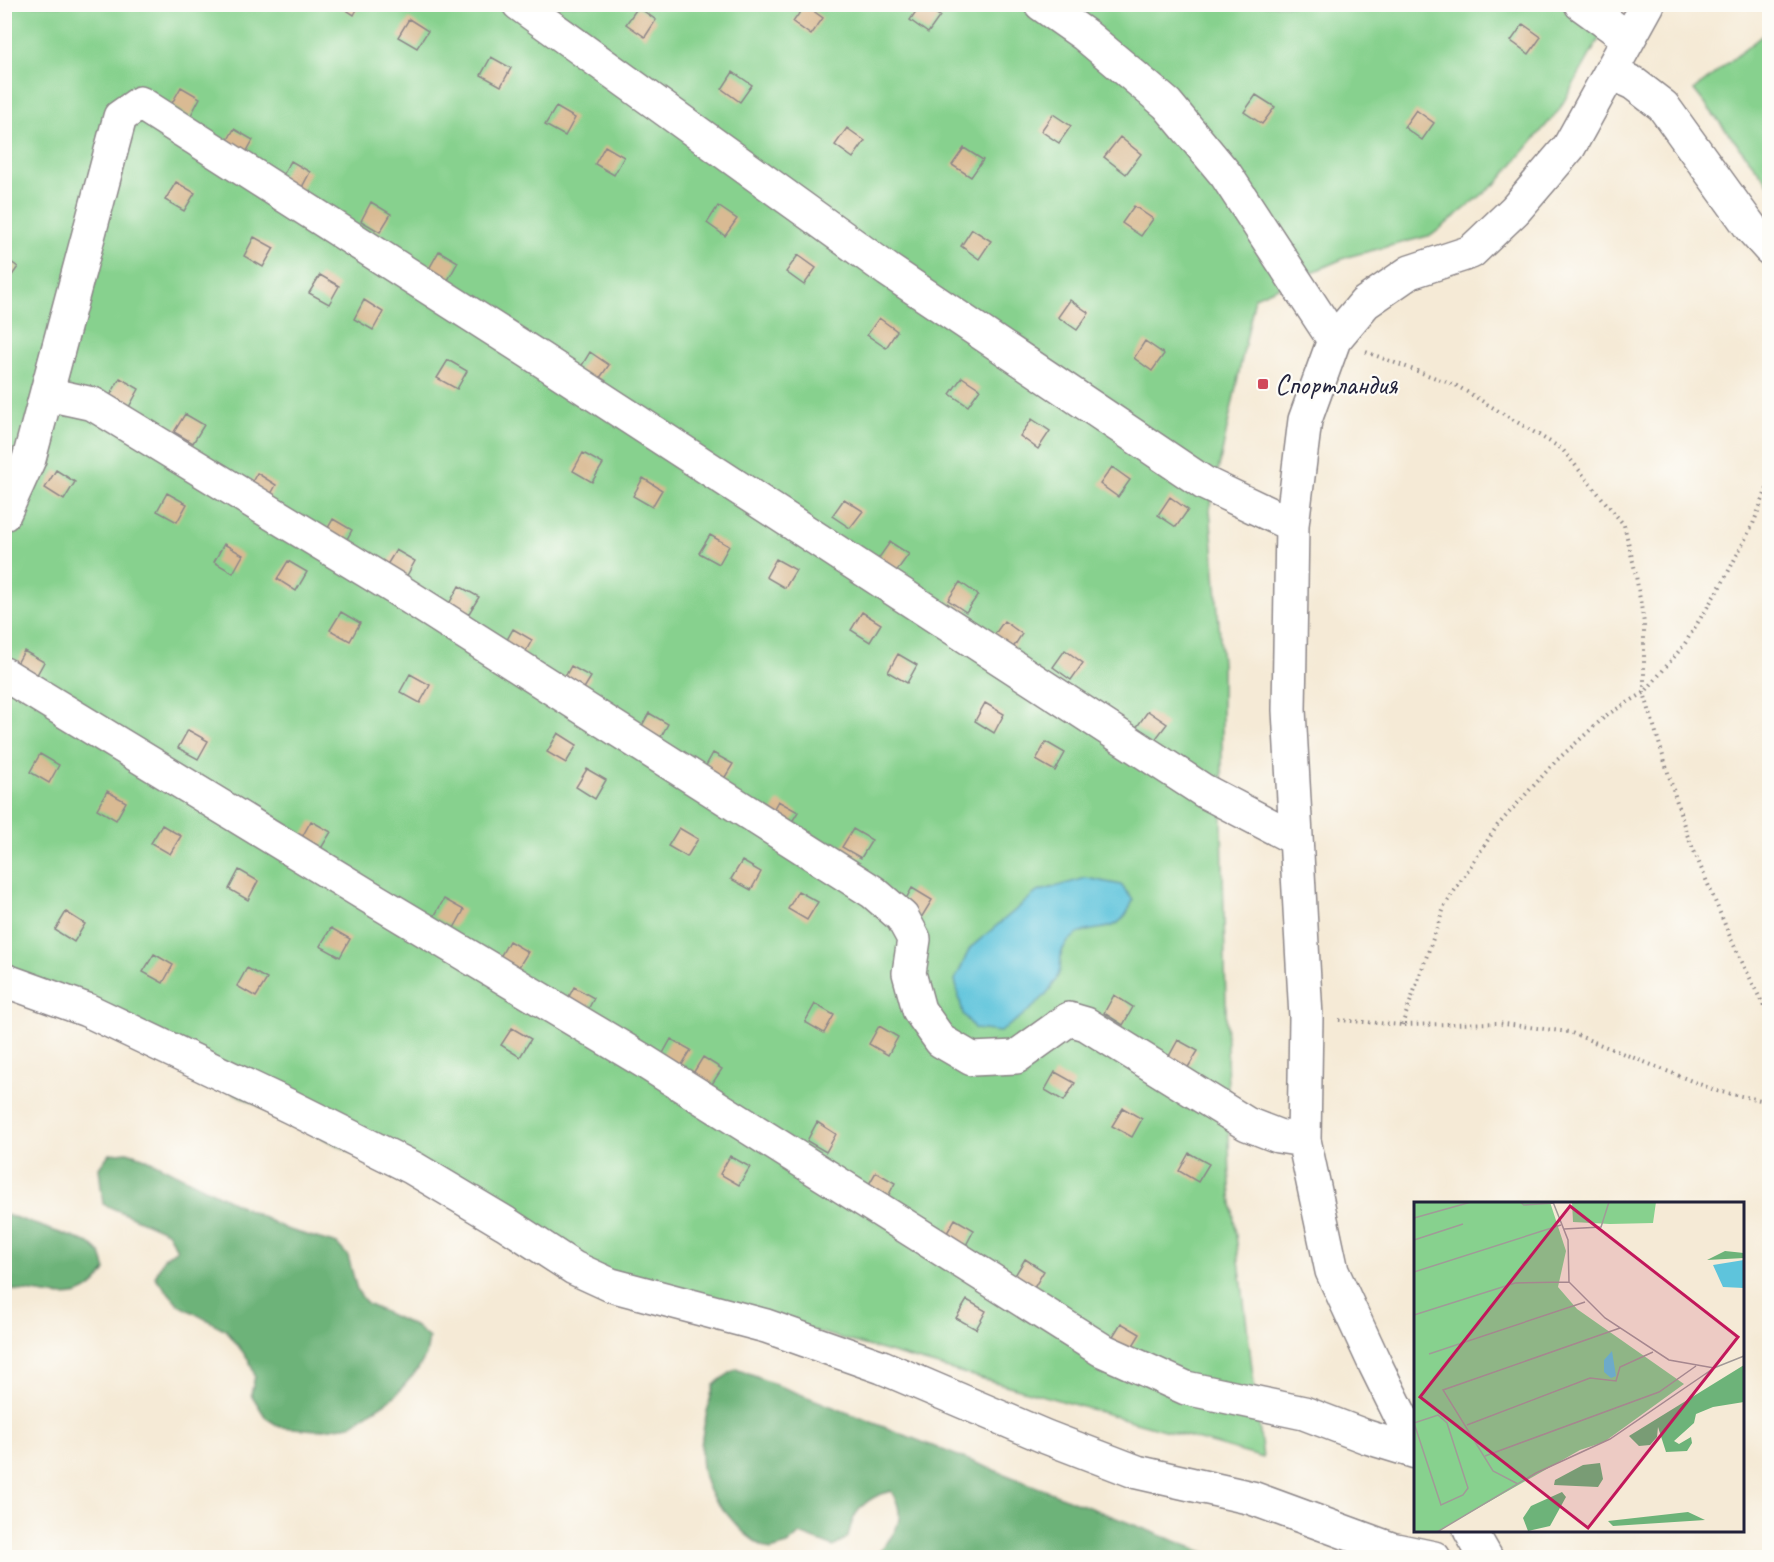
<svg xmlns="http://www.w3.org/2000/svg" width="1774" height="1562" font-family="Caveat,sans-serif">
	<rect width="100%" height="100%" fill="#fdfcf7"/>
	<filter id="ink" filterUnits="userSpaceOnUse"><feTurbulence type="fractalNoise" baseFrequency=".0167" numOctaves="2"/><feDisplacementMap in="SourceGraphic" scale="12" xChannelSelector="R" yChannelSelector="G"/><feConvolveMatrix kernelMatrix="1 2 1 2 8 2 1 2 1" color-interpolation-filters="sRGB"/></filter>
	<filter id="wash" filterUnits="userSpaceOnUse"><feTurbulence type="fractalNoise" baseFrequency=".008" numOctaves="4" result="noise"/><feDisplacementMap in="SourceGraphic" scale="24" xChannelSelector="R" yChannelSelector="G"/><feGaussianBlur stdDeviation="1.35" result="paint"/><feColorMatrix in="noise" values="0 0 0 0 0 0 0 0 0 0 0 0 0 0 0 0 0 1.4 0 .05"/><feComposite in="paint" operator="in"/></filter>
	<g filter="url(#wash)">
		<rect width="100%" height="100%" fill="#f5ead6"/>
		<path fill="#87d18e" stroke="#547a64" stroke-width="1.5" d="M5,5H1618L1559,110L1498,182L1432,235L1347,257L1255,297L1210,509L1222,663V826L1230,1186L1263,1458L568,1261L5,978Z
			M1769,30V184L1694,90Z"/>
		<path fill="#6db379" stroke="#486a5a" stroke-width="1.5" d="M127,1152L143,1157L286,1229L337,1244L348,1256L357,1290L367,1304L416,1327L429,1338L426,1355L418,1369L395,1396L351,1425L317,1430L280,1427L266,1418L251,1394L255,1376L249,1360L226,1330L179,1305L155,1277L164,1258L177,1249L167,1232L103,1204L99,1168L109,1154Z
			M5,1214L89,1243L101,1254L106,1270C78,1314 46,1288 5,1290Z
			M736,1369L1216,1557H874C893,1536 910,1520 891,1491C865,1498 853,1510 848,1537L834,1547L800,1534L787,1545L771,1550C752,1542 741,1531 728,1515C722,1508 715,1501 710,1493C692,1458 705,1420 714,1384Z"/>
		<path fill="#5ec4dc" stroke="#40738c" stroke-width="1.5" d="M1086,878L1121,885L1133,900C1117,945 1091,916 1067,943C1057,955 1063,961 1059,973C1050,998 1021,1017 1000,1032L975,1029L963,1014L955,980L970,948L1037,892Z"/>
		<g id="blocks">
			<path fill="#d9ba93" d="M337,4H360L354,15Z
				M921,4L940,16L928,33L910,20Z
				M805,5L823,18L811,35L793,22Z
				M638,7L656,20L645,37L626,24Z
				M409,19L428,31L417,48L398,37Z
				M1523,24L1541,37L1529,54L1511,41Z
				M491,57L511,68L501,86L481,75Z
				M733,72L752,85L740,102L722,89Z
				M181,87L200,98L190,117L171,105Z
				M1256,95L1275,107L1262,124L1244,112Z
				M556,107L575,118L565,136L545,125Z
				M1416,110L1434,123L1422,140L1404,127Z
				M1053,114L1071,126L1059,143L1041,131Z
				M847,128L865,141L853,158L835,145Z
				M234,129L253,140L243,158L224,147Z
				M1120,137L1141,154L1126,174L1104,157Z
				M605,146L624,157L614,175L595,164Z
				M964,148L983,160L971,177L952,165Z
				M291,161L310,172L300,191L280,180Z
				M176,182L195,193L184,211L165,200Z
				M371,202L391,214L380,232L361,221Z
				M718,206L737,219L725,236L707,223Z
				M1134,206L1153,219L1141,236L1122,223Z
				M972,229L991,241L979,259L961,246Z
				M254,237L274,248L263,267L244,256Z
				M439,251L458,262L448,280L429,269Z
				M798,255L816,268L804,285L786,272Z
				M4,257L18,267L6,284L4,283Z
				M320,275L339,286L329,304L309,293Z
				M364,300L383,312L373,330L354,319Z
				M1070,300L1089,313L1077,330L1058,317Z
				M879,318L897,331L886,348L867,335Z
				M1145,341L1164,354L1152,371L1134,358Z
				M590,352L609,365L597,382L579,370Z
				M448,360L467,371L457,389L437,378Z
				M962,377L980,389L968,406L950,394Z
				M120,378L139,389L129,407L110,396Z
				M185,414L204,425L193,443L174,432Z
				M1032,419L1050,431L1038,449L1020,436Z
				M583,453L603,464L592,482L573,471Z
				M1112,467L1130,480L1118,497L1100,484Z
				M56,470L75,482L64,500L45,488Z
				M257,473L276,485L266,503L247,491Z
				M643,478L662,490L652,507L633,496Z
				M167,493L187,504L177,522L157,511Z
				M1170,497L1188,510L1176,527L1158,515Z
				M844,499L863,511L850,528L832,516Z
				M333,519L352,530L342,548L323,537Z
				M710,535L729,546L719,564L699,553Z
				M890,542L909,554L896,572L878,559Z
				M224,544L243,555L233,573L214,562Z
				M396,550L415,561L405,579L385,568Z
				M776,559L796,570L785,588L766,577Z
				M288,561L307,572L296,591L277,579Z
				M960,582L978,595L966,612L948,600Z
				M459,586L479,597L468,615L449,604Z
				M341,612L360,623L350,641L330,630Z
				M862,612L881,624L870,642L851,630Z
				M1004,621L1022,634L1011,651L992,638Z
				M513,629L532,640L522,658L503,647Z
				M1065,650L1083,663L1071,680L1053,667Z
				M24,651L44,662L34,680L14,669Z
				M898,654L917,665L907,683L888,672Z
				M571,666L591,677L580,695L561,684Z
				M410,674L430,685L420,703L400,692Z
				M985,703L1004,714L994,733L975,721Z
				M1148,711L1167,724L1154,741L1136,728Z
				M649,713L668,724L658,742L639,731Z
				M188,730L208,741L198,759L178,748Z
				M558,733L577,745L566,763L547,752Z
				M1046,742L1065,753L1055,771L1036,760Z
				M713,753L733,764L722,782L703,771Z
				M40,754L59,765L49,783L30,772Z
				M587,769L606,780L595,799L576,787Z
				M107,791L126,802L116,820L97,809Z
				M778,801L798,812L787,830L768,819Z
				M311,821L331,832L320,850L301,839Z
				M162,825L181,836L170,854L151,843Z
				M679,828L698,839L687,857L668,846Z
				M853,829L872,840L861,858L842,847Z
				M742,861L761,872L751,890L731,879Z
				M239,870L258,881L248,900L229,889Z
				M912,888L932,900L921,918L902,906Z
				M798,891L818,902L807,920L788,909Z
				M444,899L464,910L454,928L434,917Z
				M66,912L85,924L74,942L55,930Z
				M331,928L350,939L340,957L320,946Z
				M509,941L528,952L517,970L499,959Z
				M154,954L173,965L163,983L143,972Z
				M247,968L267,979L256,997L237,986Z
				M574,987L594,998L584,1017L564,1006Z
				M1114,995L1133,1007L1123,1025L1104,1013Z
				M815,1004L834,1015L824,1033L805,1022Z
				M879,1026L898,1037L888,1055L869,1044Z
				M512,1028L531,1039L520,1057L501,1045Z
				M671,1039L691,1050L680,1068L661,1057Z
				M1178,1040L1198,1051L1187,1069L1168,1058Z
				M703,1057L722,1069L710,1087L692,1075Z
				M1055,1072L1075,1083L1064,1101L1045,1090Z
				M1123,1108L1142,1119L1132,1137L1112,1126Z
				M817,1122L836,1134L826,1152L807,1141Z
				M1189,1153L1209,1164L1198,1182L1179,1171Z
				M730,1156L750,1167L739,1185L720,1174Z
				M876,1172L895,1183L885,1202L865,1191Z
				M955,1219L974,1230L964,1249L944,1238Z
				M1025,1259L1044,1271L1034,1288L1014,1277Z
				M967,1300L986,1311L976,1329L956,1318Z
				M1121,1323L1140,1334L1129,1352L1110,1341Z"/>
		</g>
	</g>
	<g filter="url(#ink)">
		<use href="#blocks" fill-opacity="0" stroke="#8c8688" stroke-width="1.5"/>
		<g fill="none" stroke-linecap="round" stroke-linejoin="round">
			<defs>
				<path id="minor" d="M519,4L888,270L1204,483L1292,525
					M1041,4L1085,35L1167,104L1226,175L1334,340
					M1581,4L1628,38
					M1611,73L1633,83L1663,106L1751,228L1770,249
					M47,394L93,404L395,588L873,892L902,917L914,939L909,973L919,1010L941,1041L972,1059L1016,1057L1069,1019L1086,1024L1247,1124L1278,1136L1304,1140
					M4,514L29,459L120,117L140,103L539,358L1204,791L1296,839
					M4,674L368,896L642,1060L1102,1350L1186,1388L1304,1413L1367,1437L1416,1452
					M4,980L87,1010L291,1107L413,1168L505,1223L574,1268L611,1285L766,1326L882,1367L1046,1437L1137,1472L1252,1498L1391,1549L1434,1558
					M1416,1447L1375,1364L1332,1271L1304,1140L1306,1017L1289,710L1292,525L1305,420L1334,340L1365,303L1410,272L1471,252L1515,210L1569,147L1648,4
					M1470,1530L1486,1558"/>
			</defs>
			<use href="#minor" stroke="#8c8688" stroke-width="36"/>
			<path stroke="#8c8688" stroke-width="4" stroke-dasharray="1.5 4.5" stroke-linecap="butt" d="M1366,352L1457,386L1562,449L1624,525L1635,570L1644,623V693L1686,832L1731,939L1770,1019
				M1339,1020L1402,1025L1497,1023L1569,1032L1717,1091L1770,1102
				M1402,1025L1445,905L1497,826L1556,761L1608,714L1644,693L1684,645L1724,580L1753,524L1770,481"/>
			<use href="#minor" stroke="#fff" stroke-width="33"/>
		</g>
	</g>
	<rect fill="#d1495b" stroke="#fdfcf7" stroke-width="2" x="1257" y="378" width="12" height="12" rx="3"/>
	<g text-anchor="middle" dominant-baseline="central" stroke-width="4.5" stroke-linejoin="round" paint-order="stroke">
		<g font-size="28" fill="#22223b" stroke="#fdfcf7" text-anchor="start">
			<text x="1275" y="384">Спортландия</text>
		</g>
	</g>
	<g transform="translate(1414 1202)">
		<rect width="330" height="330" fill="#f5ead6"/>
		<path d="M0,0H136L152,49L144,85L163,107L270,182L190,240L166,248L22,330H0ZM158,0H242L239,21L196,22L159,20Z" fill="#87d18e"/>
		<path d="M311,49L330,51V56L293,58ZM330,163V200L299,205L282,212L280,221L260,239L265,242L277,235L278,241L273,249L252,250L244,225L243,235L236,243L225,244L215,234ZM186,261L189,277L184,285L140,283L141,278L169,263ZM148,290L152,295L136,324L114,329L109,316L117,304ZM274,310L291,318L199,324L194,319Z" fill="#6db379"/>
		<path d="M330,58V86L309,85L299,63ZM198,149L202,174L197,176L190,170V158Z" fill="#5ec4dc"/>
		<path fill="none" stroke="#a19a98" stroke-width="1.5" d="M106,0L110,3L140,1M139,0L154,38L155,80L191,116L255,158L300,166L330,154M0,16L57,0M150,27L187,25L195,0M0,38L49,22M0,70L147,23M0,113L101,81L155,80M15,152L171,100M24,213L33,221L54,286L49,293L27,303L0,221ZM53,223L176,176L202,179L206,165L239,150M71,254L245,190L282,164M104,282L79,269L29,188L206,126M23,330L122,271L196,237L300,166"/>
		<path fill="#c2185b" fill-opacity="0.15" stroke="#c2185b" stroke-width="3" d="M156,4L324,135L174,326L6,195Z"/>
		<rect width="330" height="330" fill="none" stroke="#22223b" stroke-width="3"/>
	</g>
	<rect width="1774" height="1562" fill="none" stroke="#fdfcf7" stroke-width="24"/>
</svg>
